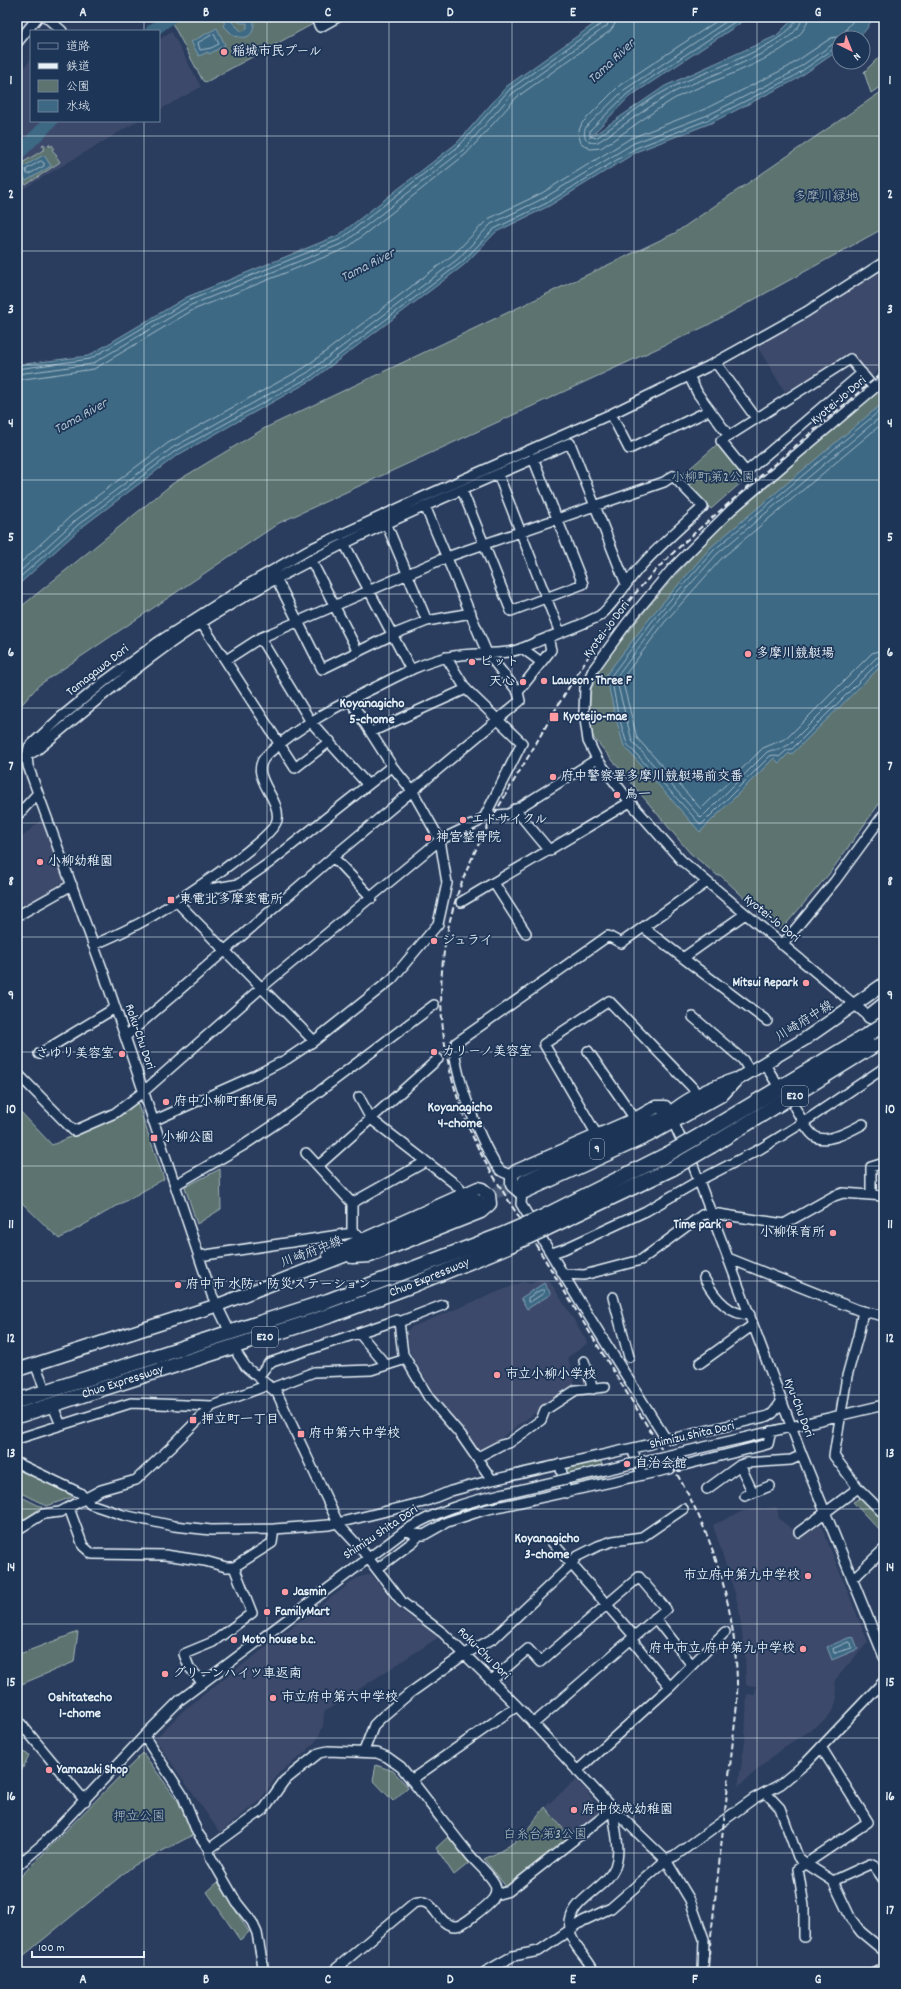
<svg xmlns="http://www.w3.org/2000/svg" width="901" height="1989" font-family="Dekko,'Klee One',sans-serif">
	<rect width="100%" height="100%" fill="#2a3d5e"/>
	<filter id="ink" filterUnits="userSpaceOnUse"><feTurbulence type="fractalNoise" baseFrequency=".025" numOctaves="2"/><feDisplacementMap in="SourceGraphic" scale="8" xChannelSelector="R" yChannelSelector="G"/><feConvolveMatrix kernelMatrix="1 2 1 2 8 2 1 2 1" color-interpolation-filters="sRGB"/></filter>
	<g filter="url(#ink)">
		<path fill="#3c496a" d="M171,31L201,87L159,110V40Z
			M31,59V121H138L23,189L17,179V77Z
			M884,269V365L871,377L851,354L785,392L757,346Z
			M45,816L71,882L24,907L17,895V842Z
			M540,1279L549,1280L588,1343L568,1357L575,1386L568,1389L501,1438L483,1449H478L435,1396L410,1352L407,1331L412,1327L522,1282L531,1284Z
			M777,1507L779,1519L796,1532L801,1538L820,1523L868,1642L835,1680L837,1698L833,1711L824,1721L781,1749L738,1787L745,1742L747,1694L755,1695L756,1686L746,1685L745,1657L739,1609L734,1590L713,1525L743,1511Z
			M371,1574L399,1609L439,1637L324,1712L323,1726L318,1738L307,1751L279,1773L261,1799L220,1833L155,1739L183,1711L217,1684L357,1578Z
			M576,1780L587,1791L601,1814L571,1838L546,1806Z"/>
		<path fill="#5c736f" stroke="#a2b2b4" d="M178,17H311L314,22L313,24L206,82L203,81L171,21Z
			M884,52V84L871,93L864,72Z
			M884,90V228L706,326L279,523L39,685L17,710V610L172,484L265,428L675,233Z
			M44,144L46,147L49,144L50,147L52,145L54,148L52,150L57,155L56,156L60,162L26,185L17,171V166L45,149L42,145Z
			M884,387V797L829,874L781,930L769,921L720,875L718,876L690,853L593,737C590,720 588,702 592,685C596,670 614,650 624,637C656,597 689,558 726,522Z
			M721,441L751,474L711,509L680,477Z
			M137,1102L164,1179L59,1239L17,1198V1108L52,1145L121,1115Z
			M220,1169L221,1209L197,1224L185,1187Z
			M601,1461L604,1477L564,1486L561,1470Z
			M17,1469L75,1496L47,1506L17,1491Z
			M17,1495L42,1507L17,1524Z
			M864,1496L884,1519V1528L880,1531L853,1502Z
			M78,1632L74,1662L17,1686V1655Z
			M17,1749L29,1755L17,1780Z
			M143,1753L178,1801L193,1835L133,1866L17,1961V1880Z
			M376,1765L393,1771L408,1787L393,1801L373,1780Z
			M545,1807L570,1837L507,1888L484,1859C518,1844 523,1835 545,1807Z
			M449,1836L469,1863L454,1875L436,1848Z
			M218,1882L249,1932L240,1940L207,1892Z"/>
		<path fill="#3e6984" stroke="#829fb2" d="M221,17H227L242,32L247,28V23H241L232,17H246L252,19L254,23C254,35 247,40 236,36L235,37L223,25L225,24Z
			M604,17H745L739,24L629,97L588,139L665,86L776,36L795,17H873C863,37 861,38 839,38V50L795,80L711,123L638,151L549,206L496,232L464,265L312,380L176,456L82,527L17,586V365L88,356L187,297L339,235L457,143L507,86Z
			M217,28L225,45L209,54L208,52L199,56L191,42Z
			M44,155L51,166L26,181L19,169Z
			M884,402V663L791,755L789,753L779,763L774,758L700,832L624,746L615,715L606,675L653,614L711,547Z
			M544,1283L551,1294L527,1309L521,1298Z
			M853,1636L858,1649L832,1660L827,1647Z"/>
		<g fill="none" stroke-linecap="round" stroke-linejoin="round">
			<path stroke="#a4bbca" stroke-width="1" d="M723,17L620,85L582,123L578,133L581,143L590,149L601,148C625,133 647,115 672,100C700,83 807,54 808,17
				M733,17L624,90L586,127C581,137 588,145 598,142C622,127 644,109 669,95C694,79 801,49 802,17
				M740,17L736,21L627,94L590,130V136L596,138C620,122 642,103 667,90C691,76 794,44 797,17
				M214,34L219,44L211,48L200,50L198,43Z
				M41,161L44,163V166L29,174H27L26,170Z
				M17,369L90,359L188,301L341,239L459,146L510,89L604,22L605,17
				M17,374L92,364L191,305L344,243L463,150L513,93L607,26L610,17
				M17,380L94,369L193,310L347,248L466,154L517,97L610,31L615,24L616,17
				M884,407L714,550L656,616L611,676L618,714L627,744L701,825L770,756L774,755L779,757L787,750L792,749L879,662L884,660
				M884,414L717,554L660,619L616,678L632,741L701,818L767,752L772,750H779L790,744L876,658L884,655
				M884,422L722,558L664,623L622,679L637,738L701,809L763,748L787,738L872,653L884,649
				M17,566L72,515L168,443L304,368L454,254L488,219L542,193L631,138L705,109L788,67L831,38L843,36L847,28L856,17
				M17,574L76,520L172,448L307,373L458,259L491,224L544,198L634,143L708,115L791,73L833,44L839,42
				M17,580L79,524L174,452L310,377L462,262L494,229L547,203L636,148L710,119L793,77L835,48L839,47
				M541,1290H544V1293L530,1302H528V1298Z
				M849,1642L851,1643L852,1648L834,1653L833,1649Z"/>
			<path stroke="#3e6984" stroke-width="13" d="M152,31L171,17
				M17,155L51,121"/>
			<path stroke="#465875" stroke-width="12" stroke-dasharray="12 6" stroke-linecap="butt" d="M479,1200L521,1182"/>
			<defs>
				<path id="minor" d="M46,17L62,31
					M315,17L320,27L338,17
					M17,43L38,17
					M716,363L756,418
					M862,373L746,472L721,441L850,359L874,388
					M689,376L698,394L729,436
					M611,414L629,449L710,410
					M498,474L560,633
					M462,490L511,611L583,584L533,458
					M386,523L427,621
					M344,543L411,670
					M311,560L358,652
					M276,578L322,669L392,635L427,621L471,613
					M202,624L295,768L330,741
					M260,638L311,722L367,784
					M522,648L541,662
					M446,657L466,689L522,743L485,816
					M518,692L551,650L548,637
					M371,732L466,689
					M17,761L37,750C83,712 129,672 178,638C300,556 436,501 570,443L626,584
					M515,809L550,851
					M17,816L38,793
					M333,857L372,898
					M494,883L526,933
					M193,892L239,884L269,863L392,766
					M176,901L314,1041
					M461,902L630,802
					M17,916L72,885
					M644,928L683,958L745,914
					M93,945C107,939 121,933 134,926C158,915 273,841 277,820C282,797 244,774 269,753C300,725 339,705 376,687C399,675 422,663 448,657C468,652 488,655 508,652C519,651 529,645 539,641C559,633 580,626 599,616C611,609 630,577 641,566C660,545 682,526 703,507L673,476L664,482L447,557L260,638L226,660
					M782,945L835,881L884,814
					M683,958L767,1021
					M693,1017L743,1060L750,1071
					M873,1020L681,860L630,802L597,759L588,741L584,712L585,688L593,670L627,623L672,569L731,510L884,380
					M125,1037L333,857L520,701L518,692L487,653L425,506
					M588,1051L635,1119
					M39,1054L115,1008
					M764,1063L777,1084
					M17,1073L74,1131L115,1113L143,1092L261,988L440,840L478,822L485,816L509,814L597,759
					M359,1097L371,1119L459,1187L462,1195
					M795,1108C800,1116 805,1128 813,1135C824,1146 852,1130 863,1124
					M671,1117L680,1137
					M153,1121L254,1076L287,1059L314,1041L392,979L438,924L447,883L440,840L413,792L392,766L350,700
					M597,1135L544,1044L609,1001L692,1087L697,1095
					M306,1153L352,1203V1233
					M693,1165L802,1455L884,1657
					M318,1166L438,1059
					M512,1175C508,1174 503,1173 500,1170C485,1155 448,1062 456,1043L608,936L621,943L707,882
					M175,1185L244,1145L280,1121L434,1005
					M522,1192L521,1204L580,1302L664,1436L671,1439L768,1416L773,1413L782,1401
					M871,1195V1167L884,1163
					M352,1203L425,1162
					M552,1253L564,1249L646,1211L700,1180L760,1149L804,1122L884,1068
					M199,1256L352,1233L357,1234L362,1239
					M728,1258L858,1310L884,1316
					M563,1274L584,1275L641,1260L702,1215L712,1213L784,1224L834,1196L843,1193L884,1196
					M704,1278C713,1295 728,1315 750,1315
					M613,1297L629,1357
					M863,1311L858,1336L847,1376L834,1456L858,1488L884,1514
					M227,1326L212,1295L103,971L28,766L27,756L29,747L60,718L105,681L158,642L249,584L308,550L423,497L611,414L709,366L806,312L884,262
					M359,1333L386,1365
					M238,1355L246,1367L277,1393L339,1525L362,1550L402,1602L443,1633L517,1706L613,1809L666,1860L690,1900L704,1939L703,1972
					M406,1359L429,1398L461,1435L492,1480L651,1444
					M584,1361L593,1389
					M700,1363L753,1325
					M35,1364L43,1384
					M258,1377L269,1363L397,1320L399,1322
					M272,1388L314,1372L371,1370L406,1359L403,1354L399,1322L443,1305
					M55,1411L61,1425
					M17,1439L131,1403L212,1406
					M739,1439L884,1405
					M632,1449L642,1475
					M478,1457L501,1445L509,1443L541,1420L545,1410L576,1390L605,1387
					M17,1463L80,1493L90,1504L123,1515L174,1526L211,1530L274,1529L329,1525L424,1502L451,1491L492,1480
					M560,1464L566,1493
					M740,1465L753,1493
					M680,1466L768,1444L771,1431
					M707,1489L740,1465L746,1463L791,1460L802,1455
					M745,1496L770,1486
					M69,1508L83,1546L92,1554L165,1555L205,1561L226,1567H234L272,1543L274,1529
					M17,1530L43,1514L60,1512L101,1490L136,1480L172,1446L212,1406L268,1385
					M406,1530L414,1534L424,1535L447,1522L484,1510L670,1469
					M799,1532L858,1488
					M552,1542L634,1636
					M377,1569L414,1541L419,1535
					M852,1577L858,1574L884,1549
					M655,1618L692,1665
					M631,1639L670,1687
					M492,1680L528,1649L540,1662L639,1577L666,1609L533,1724
					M202,1682L189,1667L184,1654L213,1642L252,1613L234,1567
					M17,1719L85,1801
					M144,1736L182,1794L197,1832L209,1849L210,1856L237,1903L252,1922L257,1933L264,1972
					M364,1751L374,1725L382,1717L410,1693L465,1654L494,1638L572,1564L576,1557L598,1546L613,1541L642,1537L683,1509
					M577,1771L670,1687L725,1632
					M411,1780L517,1706
					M766,1793L780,1808L798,1857L805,1863L833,1881L851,1919L861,1932L884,1951
					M209,1849L264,1809L284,1781L319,1753L328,1751L377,1753L387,1757L401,1767C425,1796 446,1826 469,1854C476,1863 492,1876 495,1885C497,1889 495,1896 493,1899C488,1905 463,1926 456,1926C436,1927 436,1895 414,1903L332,1972
					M17,1866L45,1842L144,1736L180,1700L406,1530C436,1511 467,1502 501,1494
					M833,1881L870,1864L874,1866L884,1880
					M495,1895L509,1891L613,1809
					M804,1937V1906L798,1869L868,1822L821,1747
					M485,1972L513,1956L539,1951L583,1921L611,1908L666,1860L675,1856L753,1799L781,1784L806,1763L884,1681
					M594,1972C588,1957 572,1947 570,1930C566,1900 605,1891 615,1867C622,1849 614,1827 613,1809"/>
				<path id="major" d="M731,1083L805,1039L884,984
					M669,1114L665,1107H656L635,1119L516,1171L512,1175V1185L520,1192H525L648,1136L722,1095L737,1079
					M669,1114C688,1097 712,1087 736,1079
					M524,1181L676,1112
					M329,1255L478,1188L482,1189L489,1195L490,1204L481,1212L370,1256L352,1257
					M17,1370L218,1305L385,1240L478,1201"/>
				<g id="highway">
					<path d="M870,1016L884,1005"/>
					<path d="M706,1132L869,1034"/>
					<path d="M711,1146L884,1039"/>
					<path d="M539,1219L668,1154"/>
					<path d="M545,1229L673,1168"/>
					<path d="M17,1401L328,1301L502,1235"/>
					<path id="s1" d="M17,1416L332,1315L410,1286L508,1246"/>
				</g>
			</defs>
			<use href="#minor" stroke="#e8f1f8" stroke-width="12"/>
			<use href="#major" stroke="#e8f1f8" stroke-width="15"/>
			<use href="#highway" stroke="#e8f1f8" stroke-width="17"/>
			<use href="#minor" stroke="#1d3557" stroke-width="9"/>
			<use href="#major" stroke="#1d3557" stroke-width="12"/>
			<use href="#highway" stroke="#1d3557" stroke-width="14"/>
			<path stroke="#e8f1f8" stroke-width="2" stroke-dasharray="6 3" stroke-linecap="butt" d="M707,1972L737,1704C739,1622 719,1547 678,1476L491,1172C437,1080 424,971 466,872C484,828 510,788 534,747C570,683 608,620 659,567C687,538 719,512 750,485C794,447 839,409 884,371
				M864,1972L884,1961"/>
			<defs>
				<path id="minor-bridge" d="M501,1494L739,1439"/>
				<path id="highway-bridge" d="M869,1034L884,1024
					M668,1154L706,1132
					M673,1168L711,1146
					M502,1235L539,1219
					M508,1246L545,1229"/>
			</defs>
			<use href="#minor-bridge" stroke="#e8f1f8" stroke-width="12" stroke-linecap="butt"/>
			<use href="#highway-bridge" stroke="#e8f1f8" stroke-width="17" stroke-linecap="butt"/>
			<use href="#minor-bridge" stroke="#1d3557" stroke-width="9"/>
			<use href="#highway-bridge" stroke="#1d3557" stroke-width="14"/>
		</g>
	</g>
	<path fill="none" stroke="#e8f1f8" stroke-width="1" stroke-opacity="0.55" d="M144,17V31M267,17V1972M389,17V1972M512,17V1972M634,17V1972M757,17V1972M144,121V1972M17,136H884M17,251H884M17,365H884M17,480H884M17,594H884M17,708H884M17,823H884M17,937H884M17,1052H884M17,1166H884M17,1281H884M17,1395H884M17,1509H884M17,1624H884M17,1738H884M17,1853H884"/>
	<g fill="#ff9aa2" stroke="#1d3557" stroke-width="1.5">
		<circle cx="224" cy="52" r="4"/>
		<circle cx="748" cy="654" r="4"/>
		<circle cx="472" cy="662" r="4"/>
		<circle cx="544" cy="681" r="4"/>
		<circle cx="523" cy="682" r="4"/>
		<rect x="549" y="712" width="10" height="10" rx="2"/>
		<circle cx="553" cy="777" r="4"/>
		<circle cx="617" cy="795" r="4"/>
		<circle cx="463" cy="820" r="4"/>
		<circle cx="428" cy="838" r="4"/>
		<circle cx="40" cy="862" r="4"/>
		<rect x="167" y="896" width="8" height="8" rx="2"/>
		<circle cx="434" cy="941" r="4"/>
		<circle cx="806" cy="983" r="4"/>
		<circle cx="434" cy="1052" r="4"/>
		<circle cx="122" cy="1054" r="4"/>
		<circle cx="166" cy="1102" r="4"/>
		<rect x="150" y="1134" width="8" height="8" rx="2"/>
		<circle cx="729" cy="1225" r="4"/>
		<circle cx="833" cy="1233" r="4"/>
		<circle cx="178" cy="1285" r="4"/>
		<circle cx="497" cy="1375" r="4"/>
		<rect x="189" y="1416" width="8" height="8" rx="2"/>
		<rect x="297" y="1430" width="8" height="8" rx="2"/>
		<circle cx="627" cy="1464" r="4"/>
		<circle cx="808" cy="1576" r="4"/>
		<circle cx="285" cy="1592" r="4"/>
		<circle cx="267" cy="1612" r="4"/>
		<circle cx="234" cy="1640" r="4"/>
		<circle cx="803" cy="1649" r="4"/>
		<circle cx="165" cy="1674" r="4"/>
		<circle cx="273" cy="1698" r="4"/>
		<circle cx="49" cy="1770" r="4"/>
		<circle cx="574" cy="1810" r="4"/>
	</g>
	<g text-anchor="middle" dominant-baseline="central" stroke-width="3.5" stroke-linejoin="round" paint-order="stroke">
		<g fill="#1d3557" stroke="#abb9c8" stroke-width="1">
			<rect x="782" y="1086" width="26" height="20" rx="3"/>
			<rect x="590" y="1139" width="14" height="20" rx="3"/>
			<rect x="252" y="1327" width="26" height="20" rx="3"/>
		</g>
		<g font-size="12" font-weight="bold" fill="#e8f1f8">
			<text x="795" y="1096">E20</text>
			<text x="597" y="1149">9</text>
			<text x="265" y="1337">E20</text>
		</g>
		<g font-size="13" font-weight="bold" fill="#e8f1f8" stroke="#1d3557" text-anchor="start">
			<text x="232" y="52">稲城市民プール</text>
			<text x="756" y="654">多摩川競艇場</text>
			<text x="480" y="662">ピット</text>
			<text x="552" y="681">Lawson･Three F</text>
			<text x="515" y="682" text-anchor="end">天心</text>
			<text x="563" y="717">Kyoteijo-mae</text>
			<text x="561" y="777">府中警察署多摩川競艇場前交番</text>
			<text x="625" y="795">鳥一</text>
			<text x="471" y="820">エドサイクル</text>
			<text x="436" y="838">神宮整骨院</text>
			<text x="48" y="862">小柳幼稚園</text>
			<text x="179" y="900">東電北多摩変電所</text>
			<text x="442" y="941">ジュライ</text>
			<text x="798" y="983" text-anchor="end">Mitsui Repark</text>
			<text x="442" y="1052">カリーノ美容室</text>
			<text x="114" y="1054" text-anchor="end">さゆり美容室</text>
			<text x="174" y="1102">府中小柳町郵便局</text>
			<text x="162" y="1138">小柳公園</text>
			<text x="721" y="1225" text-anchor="end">Time park</text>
			<text x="825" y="1233" text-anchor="end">小柳保育所</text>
			<text x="186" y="1285">府中市 水防・防災ステーション</text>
			<text x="505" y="1375">市立小柳小学校</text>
			<text x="201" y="1420">押立町一丁目</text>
			<text x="309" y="1434">府中第六中学校</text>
			<text x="635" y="1464">自治会館</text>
			<text x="800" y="1576" text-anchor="end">市立府中第九中学校</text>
			<text x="293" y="1592">Jasmin</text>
			<text x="275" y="1612">FamilyMart</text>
			<text x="242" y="1640">Moto house b.c.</text>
			<text x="795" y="1649" text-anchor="end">府中市立 府中第九中学校</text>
			<text x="173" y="1674">グリーンハイツ車返南</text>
			<text x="281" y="1698">市立府中第六中学校</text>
			<text x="57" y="1770">Yamazaki Shop</text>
			<text x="582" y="1810">府中佼成幼稚園</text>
		</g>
		<g font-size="13" fill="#b0bfc1" stroke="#1d3557">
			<text x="826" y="197">多摩川緑地</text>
			<text x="713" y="478">小柳町第2公園</text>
			<text x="139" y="1817">押立公園</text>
			<text x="545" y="1835">白糸台第3公園</text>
		</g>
		<g font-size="13" fill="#e8f1f8" stroke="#1d3557">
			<text transform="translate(839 401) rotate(-40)">Kyotei-Jo Dori</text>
			<text transform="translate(607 630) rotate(-53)">Kyotei-Jo Dori</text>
			<text transform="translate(98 671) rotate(-38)">Tamagawa Dori</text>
			<text transform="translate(771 919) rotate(39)">Kyotei-Jo Dori</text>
			<text transform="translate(805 1022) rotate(-32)">川崎府中線</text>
			<text transform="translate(139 1037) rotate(71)">Roku-Chu Dori</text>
			<text transform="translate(312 1253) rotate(-21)">川崎府中線</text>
			<text stroke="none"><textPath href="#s1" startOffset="435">Chuo Expressway</textPath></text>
			<text stroke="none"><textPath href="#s1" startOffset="111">Chuo Expressway</textPath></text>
			<text transform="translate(798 1408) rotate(69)">Kyu-Chu Dori</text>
			<text transform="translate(692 1436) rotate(-13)">Shimizu Shita Dori</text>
			<text transform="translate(381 1533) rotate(-34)">Shimizu Shita Dori</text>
			<text transform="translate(483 1654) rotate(45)">Roku-Chu Dori</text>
		</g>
		<g font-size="14" font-style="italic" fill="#acc1cf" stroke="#1d3557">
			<text transform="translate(612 62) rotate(-43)">Tama River</text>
			<text transform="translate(368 266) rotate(-27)">Tama River</text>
			<text transform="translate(81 417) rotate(-29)">Tama River</text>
		</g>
		<g font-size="14" font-weight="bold" fill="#e8f1f8" stroke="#1d3557">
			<text x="372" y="704">Koyanagicho<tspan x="372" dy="16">5-chome</tspan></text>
			<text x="460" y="1108">Koyanagicho<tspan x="460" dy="16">4-chome</tspan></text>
			<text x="547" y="1539">Koyanagicho<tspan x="547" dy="16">3-chome</tspan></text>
			<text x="80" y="1698">Oshitatecho<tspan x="80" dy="16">1-chome</tspan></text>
		</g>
	</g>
	<rect width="901" height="1989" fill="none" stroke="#1d3557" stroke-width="44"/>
	<rect x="30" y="30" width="130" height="92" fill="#1d3557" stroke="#6e8097"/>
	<rect x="38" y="43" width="20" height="6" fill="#1d3557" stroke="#6e8097"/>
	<text x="66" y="50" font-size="12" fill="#e8f1f8">道路</text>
	<rect x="38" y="63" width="20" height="6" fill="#e8f1f8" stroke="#6e8097"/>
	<text x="66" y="70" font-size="12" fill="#e8f1f8">鉄道</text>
	<rect x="38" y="80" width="20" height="12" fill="#5c736f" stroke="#6e8097"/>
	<text x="66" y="90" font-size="12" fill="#e8f1f8">公園</text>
	<rect x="38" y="100" width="20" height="12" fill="#3e6984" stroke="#6e8097"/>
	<text x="66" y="110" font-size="12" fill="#e8f1f8">水域</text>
	<g transform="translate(851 50) rotate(137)"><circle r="19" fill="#1d3557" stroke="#6e8097"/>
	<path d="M0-3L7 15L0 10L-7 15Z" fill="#ff9aa2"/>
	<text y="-6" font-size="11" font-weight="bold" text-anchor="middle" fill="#e8f1f8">N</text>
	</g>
	<path d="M32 1951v6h112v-6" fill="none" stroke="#e8f1f8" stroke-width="2"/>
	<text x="38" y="1951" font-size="12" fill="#e8f1f8" stroke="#1d3557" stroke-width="3" paint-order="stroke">100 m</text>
	<rect x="22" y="22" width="857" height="1945" fill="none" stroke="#e8f1f8" stroke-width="1.5"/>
	<g font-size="13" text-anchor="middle" font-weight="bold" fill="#e8f1f8">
		<text x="83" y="16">A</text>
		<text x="206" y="16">B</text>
		<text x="328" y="16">C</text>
		<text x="450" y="16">D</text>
		<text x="573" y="16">E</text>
		<text x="695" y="16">F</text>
		<text x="818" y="16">G</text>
		<text x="11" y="84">1</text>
		<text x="890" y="84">1</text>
		<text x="11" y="198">2</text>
		<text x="890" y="198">2</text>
		<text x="11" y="313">3</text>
		<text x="890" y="313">3</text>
		<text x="11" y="427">4</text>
		<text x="890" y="427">4</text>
		<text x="11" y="541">5</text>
		<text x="890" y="541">5</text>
		<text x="11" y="656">6</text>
		<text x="890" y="656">6</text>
		<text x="11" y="770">7</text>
		<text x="890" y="770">7</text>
		<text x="11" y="885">8</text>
		<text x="890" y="885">8</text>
		<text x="11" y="999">9</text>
		<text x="890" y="999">9</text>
		<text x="11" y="1113">10</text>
		<text x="890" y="1113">10</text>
		<text x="11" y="1228">11</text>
		<text x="890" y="1228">11</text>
		<text x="11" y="1342">12</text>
		<text x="890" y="1342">12</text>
		<text x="11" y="1457">13</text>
		<text x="890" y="1457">13</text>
		<text x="11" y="1571">14</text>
		<text x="890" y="1571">14</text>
		<text x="11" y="1686">15</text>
		<text x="890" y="1686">15</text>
		<text x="11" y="1800">16</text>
		<text x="890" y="1800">16</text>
		<text x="11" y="1914">17</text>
		<text x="890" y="1914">17</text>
		<text x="83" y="1983">A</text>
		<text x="206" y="1983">B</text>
		<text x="328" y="1983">C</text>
		<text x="450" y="1983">D</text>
		<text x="573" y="1983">E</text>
		<text x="695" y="1983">F</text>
		<text x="818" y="1983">G</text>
	</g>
</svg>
